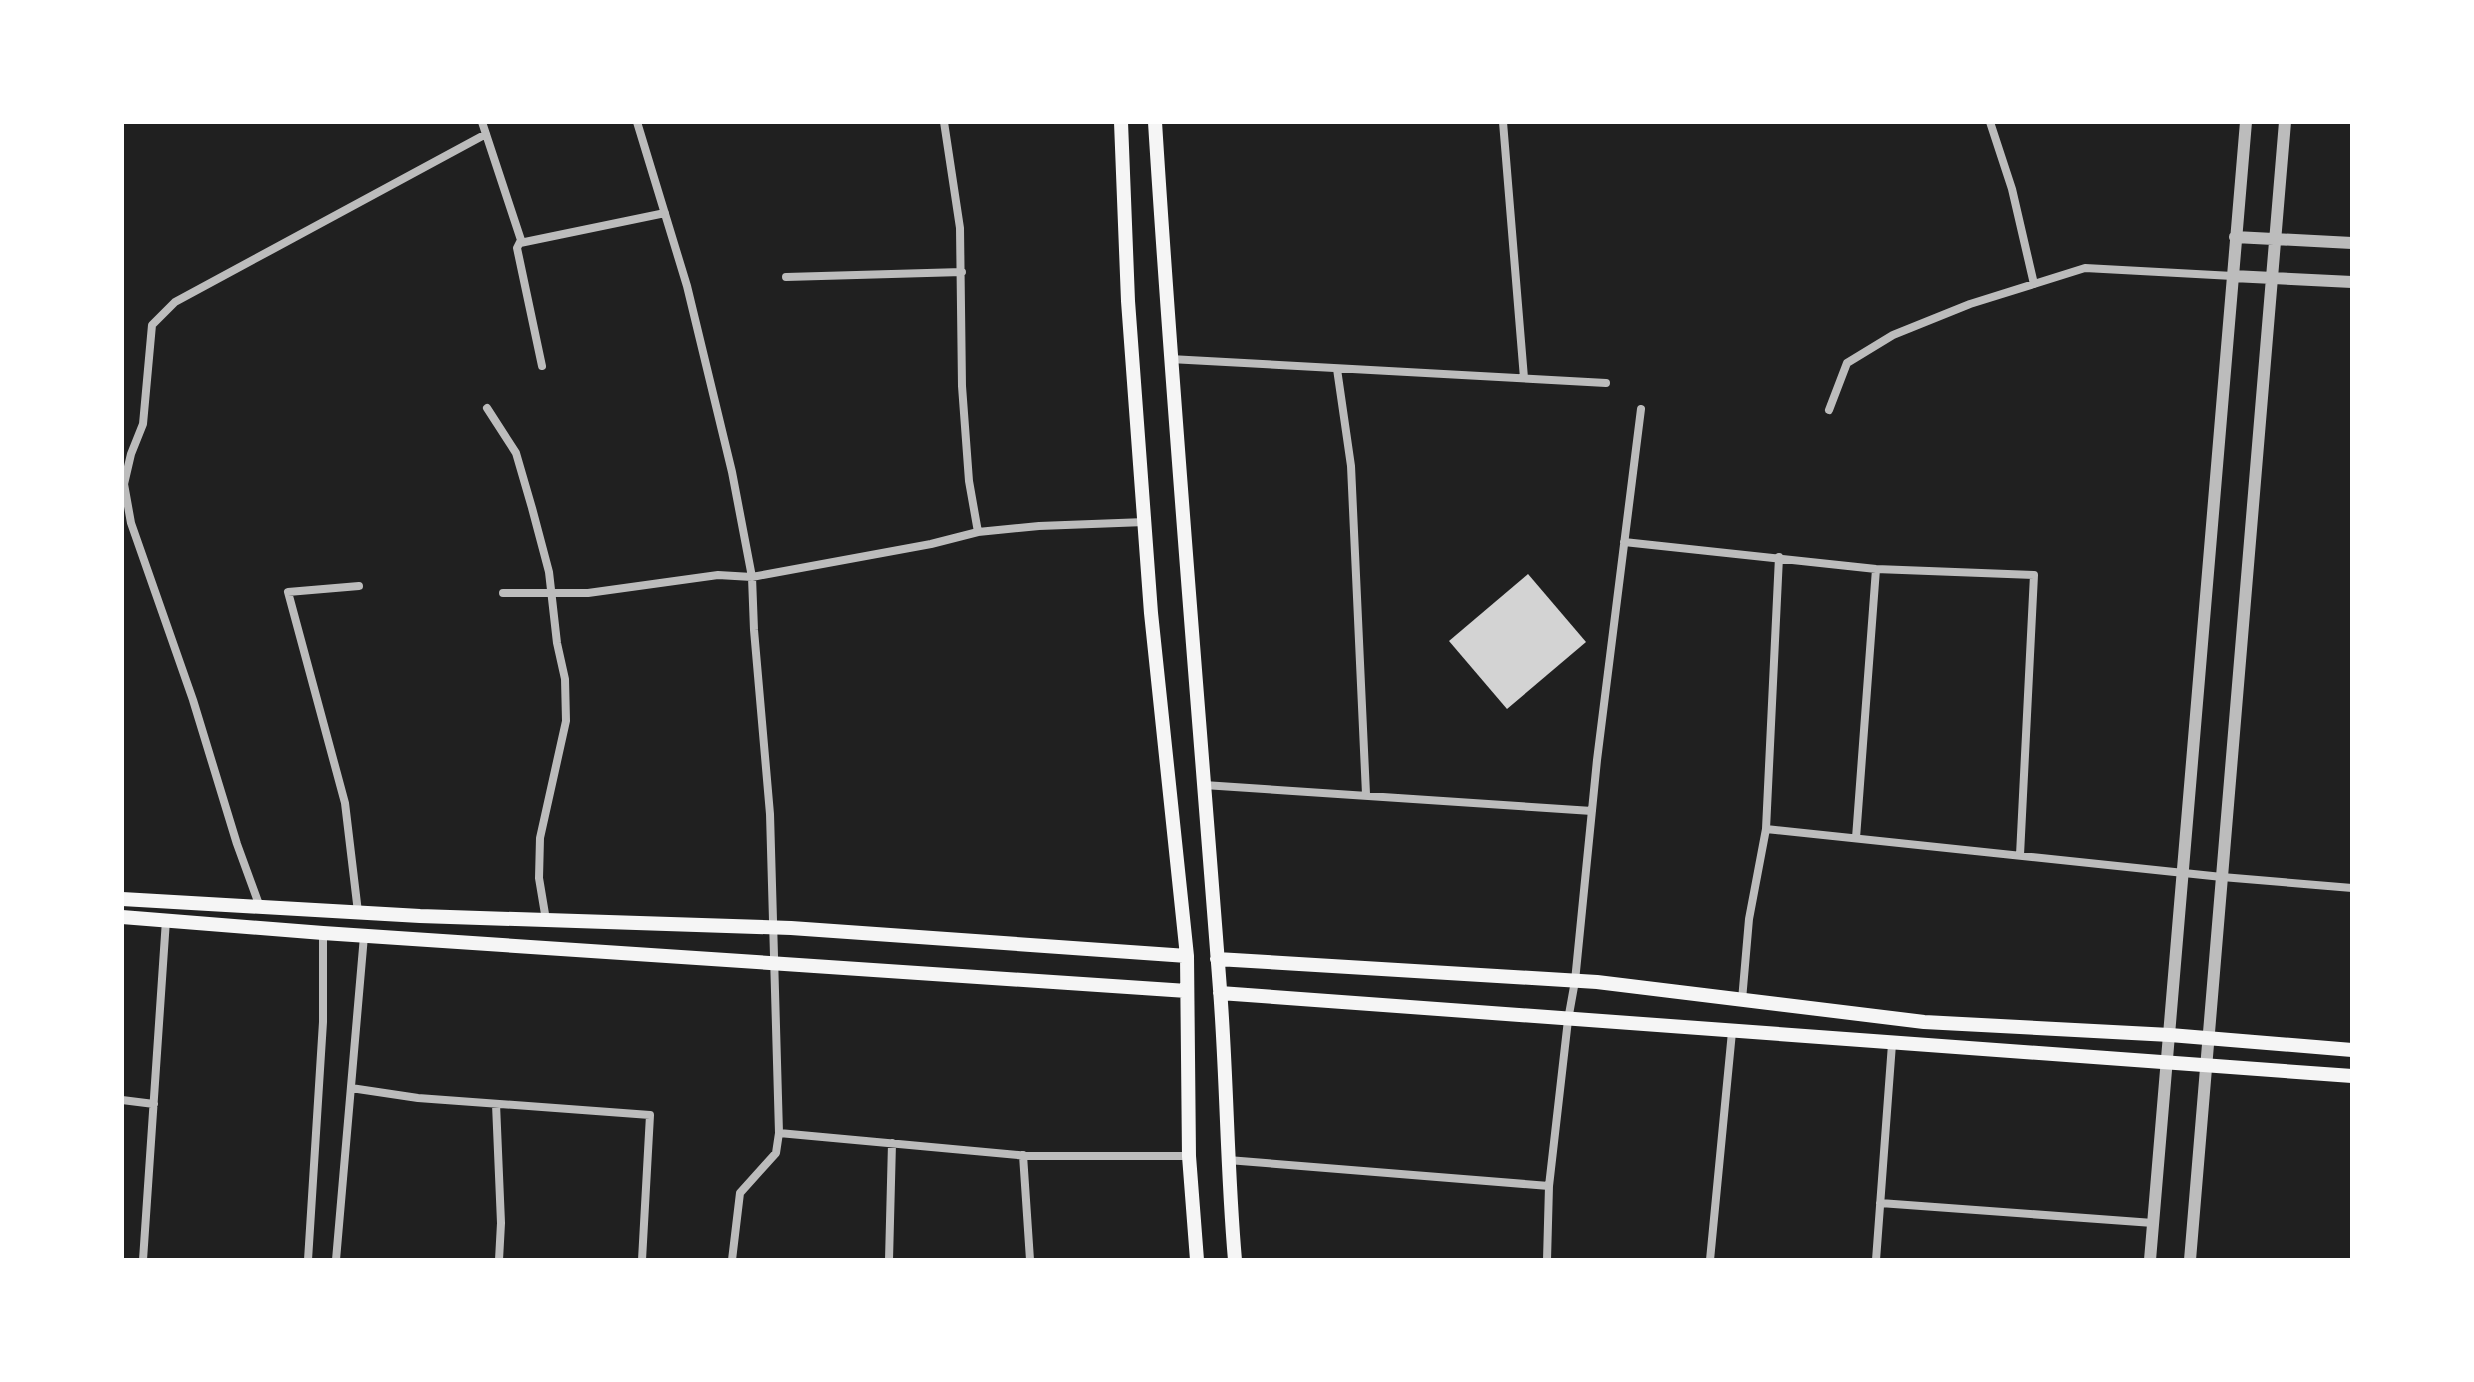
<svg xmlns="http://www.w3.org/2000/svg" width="2474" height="1382" font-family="'DejaVu Sans',sans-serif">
	<rect width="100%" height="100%" fill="#111"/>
	<path fill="#202020" d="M122,122H2352V1260H122Z"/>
	<path fill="#d3d3d3" d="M1528,574L1586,642L1507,709L1449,641Z"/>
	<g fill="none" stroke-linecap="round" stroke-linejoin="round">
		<path stroke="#bcbcbc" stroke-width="8" d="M482,122L521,240L517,248L542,366
			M637,122L687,286L732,472L752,577L754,630L770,814L779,1133L776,1153L740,1193L732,1260
			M944,122L960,228L962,386L969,481L978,532
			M1503,122L1524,378
			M1990,122L2012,189L2034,284
			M520,243L665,213
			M786,277L962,272
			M1170,359L1606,383
			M1337,369L1351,466L1366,794
			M487,408L516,453L532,508L549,572L557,643L565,679L566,721L540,838L539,878L546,920
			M1829,410L1847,363L1893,335L1970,304L2085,268L2233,276
			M1624,542L1876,569L2034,575L2020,855
			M503,593H588L718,575L752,577L931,544L978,532L1039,526L1145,522
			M1204,785L1592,811
			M1766,829L2222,877L2352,888
			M1856,838L1876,569
			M260,907L237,844L193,700L131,523L124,484L131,454L143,424L152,325L175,302L486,134
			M358,912L345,803L288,592L359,586
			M1742,1000L1749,919L1766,829L1779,557
			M351,1088L418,1098L650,1115L642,1260
			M122,1100L154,1104
			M496,1104L501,1223L499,1260
			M779,1133L1028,1156H1189
			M1023,1155L1030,1260
			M1228,1160L1549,1186
			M1880,1203L2153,1223
			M143,1260L166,920
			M308,1260L323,1022V933
			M336,1260L364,936
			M889,1260L892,1143
			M1547,1260L1549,1186L1568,1020L1575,981L1597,760L1641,409
			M1710,1260L1732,1032
			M1876,1260L1892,1044"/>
		<path stroke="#bcbcbc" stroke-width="12" d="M2235,237L2352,243
			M2233,276L2352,282
			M2150,1260L2246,122
			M2190,1260L2285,122"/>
		<path stroke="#f5f5f5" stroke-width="14" d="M1121,122L1128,301L1151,613L1187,956L1189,1156L1197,1260
			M1155,122C1173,411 1198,700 1220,989C1227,1079 1227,1170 1235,1260
			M122,899L420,916L791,928L1187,956
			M122,917L323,933L1187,991
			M1217,959L1597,982L1924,1022L2170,1035L2352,1050
			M1220,993L2352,1076"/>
	</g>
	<rect width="2474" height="1382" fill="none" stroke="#ffffff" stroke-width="248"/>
</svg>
